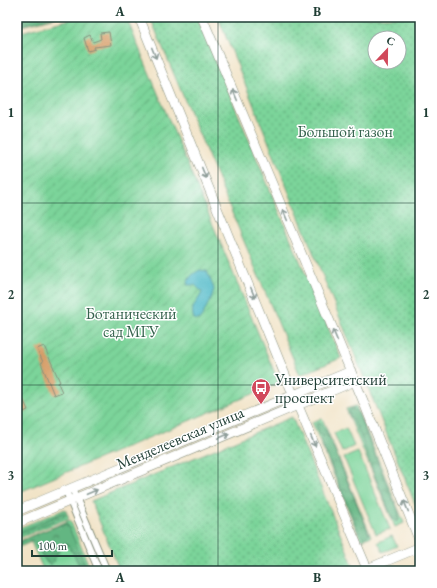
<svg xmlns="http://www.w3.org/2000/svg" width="437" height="588" font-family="'EB Garamond',serif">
	<defs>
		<pattern id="forest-crowns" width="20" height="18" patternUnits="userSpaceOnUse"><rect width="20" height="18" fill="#64b682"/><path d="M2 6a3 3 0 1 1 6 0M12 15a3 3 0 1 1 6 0" fill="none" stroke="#52956b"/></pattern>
		<pattern id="park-dots" width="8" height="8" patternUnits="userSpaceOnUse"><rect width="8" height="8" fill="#7bd49a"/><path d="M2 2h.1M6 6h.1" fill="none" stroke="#64ad7e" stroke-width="1.8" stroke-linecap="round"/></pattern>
		<pattern id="garden-furrows" width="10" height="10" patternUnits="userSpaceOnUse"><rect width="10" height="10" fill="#7bd49a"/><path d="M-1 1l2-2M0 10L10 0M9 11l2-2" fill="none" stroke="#64ad7e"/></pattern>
	</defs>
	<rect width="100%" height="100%" fill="#fff"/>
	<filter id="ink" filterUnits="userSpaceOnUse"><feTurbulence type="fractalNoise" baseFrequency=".025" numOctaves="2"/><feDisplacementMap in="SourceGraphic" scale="8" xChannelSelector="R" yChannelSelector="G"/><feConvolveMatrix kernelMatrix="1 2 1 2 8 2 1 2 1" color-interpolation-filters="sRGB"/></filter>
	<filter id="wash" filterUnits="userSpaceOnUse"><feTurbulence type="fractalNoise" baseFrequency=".012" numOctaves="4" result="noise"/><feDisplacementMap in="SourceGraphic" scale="16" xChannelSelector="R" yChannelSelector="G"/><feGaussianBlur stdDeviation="0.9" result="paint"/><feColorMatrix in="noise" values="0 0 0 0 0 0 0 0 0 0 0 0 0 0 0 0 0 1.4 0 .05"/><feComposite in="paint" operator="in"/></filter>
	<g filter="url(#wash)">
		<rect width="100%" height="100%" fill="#f1e3c6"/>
		<path fill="#7bd49a" stroke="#4d8867" d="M356,406L404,523L395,527L346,409Z
			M322,418L371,536L361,541L312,422Z
			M346,428L354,446L342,452L334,433Z
			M358,452L390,529L376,534L344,458Z
			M65,509L69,518L17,539V529Z
			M70,520L91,571H44L31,542L17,548V542Z
			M392,536L397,546L383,552L378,542Z"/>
		<path fill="url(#forest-crowns)" stroke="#427a5b" d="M17,17H56L17,27Z
			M353,408L356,410L359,416L390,493C394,501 402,513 398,522L393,519L373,472L360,435L349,413V410Z
			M320,423L324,428L330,439L369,534L367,536L364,538L359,532L321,441L322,435L319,434L316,424Z
			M64,512L66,514L64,517L17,536L18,532Z
			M67,523L88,571H82L74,555L68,545H64L57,554L51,565L47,563L32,540L18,545C21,537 58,526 67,523Z"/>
		<path fill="url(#park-dots)" stroke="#4d8867" fill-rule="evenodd" d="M150,17H197L341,358L300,375Z
			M218,17H420V516ZM375,38H399V62H375Z
			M292,417L353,565L338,571H120L91,501Z"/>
		<path fill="url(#garden-furrows)" stroke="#4d8867" d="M79,17H126L279,383L17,493V33Z"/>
		<path fill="#4ab7c6" stroke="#347a7d" d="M200,270L207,271L214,289L212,297L207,306L203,315L199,320L194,319C189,305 198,303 202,292L195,285H187C188,278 193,273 200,270Z"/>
		<g id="blocks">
			<path fill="#d59d67" d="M109,32L111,45L94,47L95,49L88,51L84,38L90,35L93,42L101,39L100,33Z
				M44,346L60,382L58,383L62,392L54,395L41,363L43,362L37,349Z
				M23,399L28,410L19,414L17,408V402Z"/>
		</g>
	</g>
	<g filter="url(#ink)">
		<use href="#blocks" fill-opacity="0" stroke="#88907d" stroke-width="1"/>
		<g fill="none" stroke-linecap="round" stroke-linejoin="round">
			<defs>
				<path id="street" d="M72,488L107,571
					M66,491L99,571"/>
				<path id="secondary" d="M139,17L288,382L368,571
					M202,17L362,398L420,542
					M17,511L351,371
					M17,523L355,381
					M367,569L420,547"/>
			</defs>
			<use href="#street" stroke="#88907d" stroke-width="8"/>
			<use href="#secondary" stroke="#88907d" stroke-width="10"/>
			<use href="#street" stroke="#fff" stroke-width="6"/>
			<use href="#secondary" stroke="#fff" stroke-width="9"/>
		</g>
		<defs><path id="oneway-shaft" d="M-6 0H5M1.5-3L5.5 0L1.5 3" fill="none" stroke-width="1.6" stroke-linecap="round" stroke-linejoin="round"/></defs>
		<g stroke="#8f9e9a">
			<use href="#oneway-shaft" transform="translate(154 53) rotate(68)"/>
			<use href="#oneway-shaft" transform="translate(235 95) rotate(-113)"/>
			<use href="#oneway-shaft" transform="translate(204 173) rotate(68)"/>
			<use href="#oneway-shaft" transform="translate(285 215) rotate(-113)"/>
			<use href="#oneway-shaft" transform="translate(253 293) rotate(68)"/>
			<use href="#oneway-shaft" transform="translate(335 335) rotate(-113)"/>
			<use href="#oneway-shaft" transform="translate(224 436) rotate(-23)"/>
			<use href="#oneway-shaft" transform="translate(313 441) rotate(67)"/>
			<use href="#oneway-shaft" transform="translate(92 492) rotate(-23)"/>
			<use href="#oneway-shaft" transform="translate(406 506) rotate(-112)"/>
		</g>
	</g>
	<path fill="none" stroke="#1f3d34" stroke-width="1" stroke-opacity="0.55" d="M218,17V571M17,203H420M17,385H420"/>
	<defs>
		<symbol id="bus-pin" viewBox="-11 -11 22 30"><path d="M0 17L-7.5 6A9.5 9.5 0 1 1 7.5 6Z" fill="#d1495b" stroke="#fff"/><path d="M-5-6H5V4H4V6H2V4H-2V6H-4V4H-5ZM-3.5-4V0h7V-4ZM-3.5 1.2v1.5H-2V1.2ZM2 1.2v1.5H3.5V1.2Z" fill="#fff"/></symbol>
	</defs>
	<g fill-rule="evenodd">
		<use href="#bus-pin" x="250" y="377" width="22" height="30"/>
	</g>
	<g text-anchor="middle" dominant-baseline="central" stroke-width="3" stroke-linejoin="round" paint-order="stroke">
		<g font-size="16" fill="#36634e" stroke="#fff">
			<text x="345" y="131">Большой газон</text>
			<text x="131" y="313">Ботанический<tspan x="131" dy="18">сад МГУ</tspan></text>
		</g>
		<g font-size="16" fill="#1f3d34" stroke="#fff" text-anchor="start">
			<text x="275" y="379">Университетский<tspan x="275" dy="18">проспект</tspan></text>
		</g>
		<g font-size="16" fill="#1f3d34" stroke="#fff">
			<text transform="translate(180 438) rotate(-23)">Менделеевская улица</text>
		</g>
	</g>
	<rect width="437" height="588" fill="none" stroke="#fff" stroke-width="44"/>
	<g transform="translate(387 50) rotate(22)"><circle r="19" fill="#ffffff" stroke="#a5b1ae"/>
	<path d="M0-3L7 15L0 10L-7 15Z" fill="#d1495b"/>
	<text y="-6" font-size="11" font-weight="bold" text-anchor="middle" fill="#1f3d34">С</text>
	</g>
	<path d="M32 550v6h80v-6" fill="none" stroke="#1f3d34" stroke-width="2"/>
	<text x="38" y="550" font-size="12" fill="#1f3d34" stroke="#ffffff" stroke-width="3" paint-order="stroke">100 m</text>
	<rect x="22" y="22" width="393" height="544" fill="none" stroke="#1f3d34" stroke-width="1.5"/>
	<g font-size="13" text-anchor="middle" font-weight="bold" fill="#1f3d34">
		<text x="120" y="16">A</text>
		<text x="317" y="16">B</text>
		<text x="11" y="117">1</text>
		<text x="426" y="117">1</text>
		<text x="11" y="299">2</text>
		<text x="426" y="299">2</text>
		<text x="11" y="480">3</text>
		<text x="426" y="480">3</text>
		<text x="120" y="582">A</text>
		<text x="317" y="582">B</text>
	</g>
</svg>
